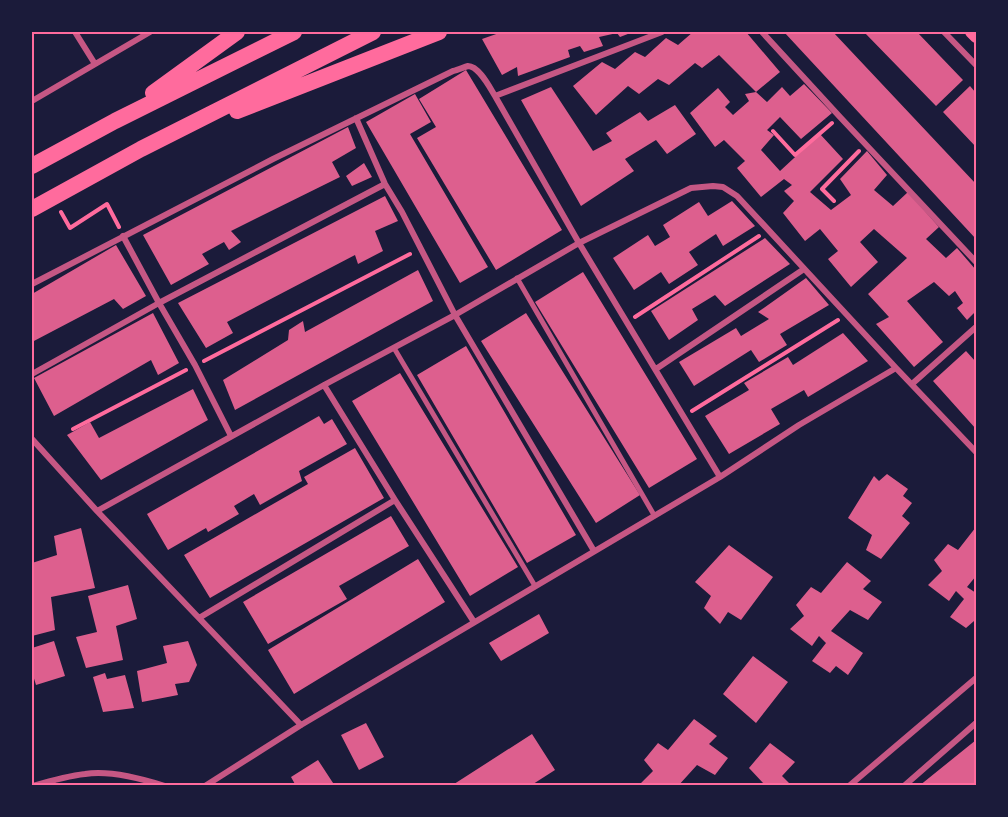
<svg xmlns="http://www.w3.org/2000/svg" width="1008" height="817" font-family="Figtree,sans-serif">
	<rect width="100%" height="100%" fill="#1b1b3a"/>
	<path fill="#dd5f8e" d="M502,32H633L620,37L617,33L599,37L603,46L584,52L580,46L568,50L570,57L518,76L517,67L502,75L482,39Z
		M693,32H704L706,33L707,32H746L780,72L756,92L719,55L702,68L695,63L669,85L658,79L639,94L628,86L596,115L573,86L602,62L615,69L635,52L645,57L666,38L678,45Z
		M784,32H833L976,184V239Z
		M864,32H917L963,80L936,106Z
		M466,70L562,230L496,270L417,138L436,127L419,99Z
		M804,84L832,113L801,139L780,117L767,130L774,135L761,150L780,171L820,134L843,159L810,192L831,210L851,195L840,179L867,151L887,175L874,190L893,206L908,192L939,227L926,239L946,258L957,248L976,270V311L967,320L957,308L963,303L955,291L949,296L934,282L907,301L943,342L914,367L876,324L889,317L868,294L907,258L874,229L860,242L878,262L851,287L828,259L838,251L820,229L805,241L783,213L794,201L784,191L792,185L784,179L761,197L737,168L745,161L724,140L715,147L690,113L718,88L730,102L725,107L733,115L749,101L745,94L756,92L767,102L782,87L790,96Z
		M970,86L976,93V147L943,112Z
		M551,87L593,151L612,141L606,133L640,112L648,121L675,105L696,134L667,154L656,140L625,159L634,171L581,206L521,100Z
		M415,94L431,122L410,134L488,267L460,283L366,122Z
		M348,127L356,148L332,162L340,177L231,231L241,242L229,250L224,242L202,254L209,264L171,285L143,235Z
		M364,163L372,177L352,186L346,176Z
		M385,196L398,221L375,231L383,251L358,264L355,255L227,322L233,333L206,348L178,303Z
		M732,201L755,226L723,246L716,234L689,252L698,265L669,284L661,272L634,290L613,258L648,235L655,246L670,237L663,225L699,202L708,216Z
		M765,238L790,264L725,306L715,295L692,309L698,320L669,340L651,311Z
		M116,245L146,296L123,309L114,299L32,342V294Z
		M418,270L433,301L235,410L223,380L288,340L289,330L303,321L305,332Z
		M583,272L697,459L649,488L535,302Z
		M806,278L829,305L780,334L787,345L759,362L751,350L694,386L679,362L736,328L741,336L769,319L758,312Z
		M153,313L179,363L158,375L151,360L54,416L34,378Z
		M526,313L640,495L596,523L481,341Z
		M843,333L868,361L808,397L804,390L771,409L780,424L729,454L705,416L749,390L744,383L788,357L793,365Z
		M466,346L576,535L527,563L417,375Z
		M966,351L976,362V429L933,381Z
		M400,373L518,567L470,596L352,401Z
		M193,389L208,420L101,480L67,435L90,422L99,438Z
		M319,416L324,424L332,419L347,444L299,471L302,481L260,505L254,494L234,506L239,514L208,532L206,528L168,550L147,514Z
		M355,448L384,498L210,598L184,555L308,484L304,477Z
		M887,474L908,489L903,496L912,503L902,516L910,523L881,559L866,550L872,535L848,518L874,476L879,481Z
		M391,516L409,546L339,586L347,599L268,644L243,602Z
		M976,527V576L967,587L976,593V623L974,621L966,628L950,617L964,599L956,591L949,601L928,585L942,571L934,560L948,544L958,550Z
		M81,528L95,588L51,597L55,630L32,636V563L57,555L54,536Z
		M729,545L773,577L741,620L728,612L720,624L704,608L711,596L695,582Z
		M418,559L445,602L294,694L268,650Z
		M847,562L871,581L863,589L882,602L868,620L850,610L831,631L863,653L848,675L836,666L830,673L812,661L826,643L819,636L812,646L790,629L804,616L796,605L811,587L821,593Z
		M128,585L137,619L116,626L123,660L86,668L76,637L97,632L88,596Z
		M539,614L549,633L501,661L489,643Z
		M54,641L65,676L36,685L32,672V648Z
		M188,641L197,665L189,682L175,684L178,695L142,702L137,671L167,663L163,646Z
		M753,656L788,682L756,723L723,694Z
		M105,673L107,679L125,675L134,708L103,712L93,677Z
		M694,719L717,736L709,744L728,758L715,775L697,765L678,786H638L653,771L644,760L658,743L668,750Z
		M366,723L384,757L359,770L341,735Z
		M532,734L555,770L530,786H451Z
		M976,740V786H919Z
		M770,743L795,762L782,776L790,784L788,786H766L749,768Z
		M318,760L335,786H296L291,777Z"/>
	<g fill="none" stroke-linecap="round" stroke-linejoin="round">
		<path stroke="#ff6b9d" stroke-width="4" d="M773,131L795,155L832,123
			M834,201L822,189L859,151
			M61,212L70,228L107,204L119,227
			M635,317L759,236
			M204,361L410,254
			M692,411L838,320
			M73,429L186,370"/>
		<path stroke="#c65784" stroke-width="5" d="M517,278L654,515
			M394,348L535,586"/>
		<path stroke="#c65784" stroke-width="6" d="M75,32L95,64
			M762,32L840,117L976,262
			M944,32L976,65
			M495,96L662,32
			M32,101L150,32
			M356,118L385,184L402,212L455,315L594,551
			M123,236L159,303L195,365L231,436
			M32,284L273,159L453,71C458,70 464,67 468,66C479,66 490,88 495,96L579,243L720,477
			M656,369L804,269
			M32,374L159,303L385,184
			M912,384L976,327
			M324,385L395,500L474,622
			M32,439L97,511L301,725
			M97,511L324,385L455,315L579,243L691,188L713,186L723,187L737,196L896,368L976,452
			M199,618L395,500
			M33,786C50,781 67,776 85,774C108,770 143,779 165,786
			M205,786L301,725L720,477L799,425L896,368
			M849,786L976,678
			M904,786L976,723"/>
		<path stroke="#ff6b9d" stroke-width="12" d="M971,32L976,37"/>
		<path stroke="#ff6b9d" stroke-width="16" d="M153,93L237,32
			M237,111L439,32
			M32,166L115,121L294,32
			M32,209L141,149L373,32"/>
	</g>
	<rect width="1008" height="817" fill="none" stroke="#1b1b3a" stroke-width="66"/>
	<rect x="33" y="33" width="942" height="751" fill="none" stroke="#ff6b9d" stroke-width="2"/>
</svg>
